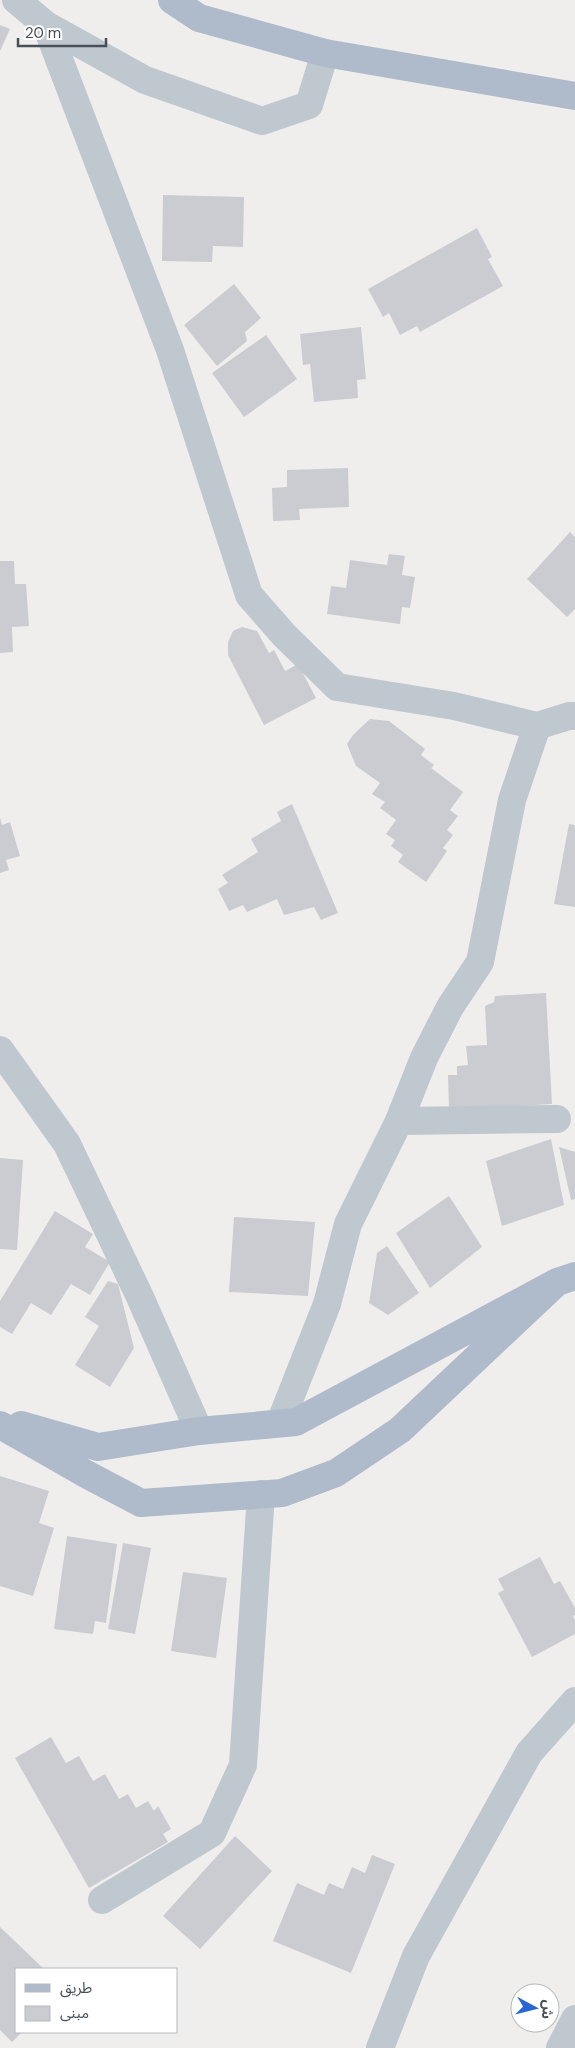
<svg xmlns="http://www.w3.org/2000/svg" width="575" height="2048" font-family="'DM Sans','Noto Sans Arabic',sans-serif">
	<rect width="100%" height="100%" fill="#f0eeed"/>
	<path fill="#caccd2" d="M0,25L10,29L0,51Z
		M163,195L244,197L243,247L213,246L212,262L162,261Z
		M477,228L492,257L488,259L503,286L420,332L417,326L400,335L389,313L383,317L368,289Z
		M234,284L261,318L245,332L247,341L217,366L184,325Z
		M361,327L366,379L357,380L358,398L314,402L310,364L303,365L300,334Z
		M266,335L297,379L244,417L212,373Z
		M348,468L349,507L299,509L300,520L273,521L272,488L287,487V470Z
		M570,532L575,537V609L567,617L527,579Z
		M389,554L405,556L402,575L415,577L410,608L402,607L400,624L327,614L331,586L346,588L350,560L387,565Z
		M0,561H14L15,584H26L29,626L12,627L13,652L0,653Z
		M242,627L257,631L269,653L274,650L285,671L298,664L316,698L264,725L228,655V642L233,631Z
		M370,719L389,721L425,749L421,755L434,765L431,768L463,792L450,810L458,816L447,830L453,835L443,848L447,851L426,882L398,862L403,855L391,846L395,840L386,834L396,820L380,808L385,802L372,794L380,783L356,766L347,744L353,735Z
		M292,804L338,913L321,920L314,907L284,915L277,899L247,912L243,905L229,911L218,889L228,883L222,875L258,852L251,839L281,821L277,812Z
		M0,818L2,825L10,822L20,856L6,860L9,870L0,873Z
		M569,824L575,825V907L554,904Z
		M546,993L552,1104L449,1110L448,1075H457V1066L468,1065L466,1046L487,1045L485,1006L494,1002L495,996Z
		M551,1139L564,1205L502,1226L486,1161Z
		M559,1147L575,1152V1199L571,1200Z
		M0,1158L23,1160L17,1250L0,1249Z
		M449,1196L482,1247L430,1288L396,1233Z
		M55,1211L93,1234L85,1247L110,1262L90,1295L71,1284L51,1315L31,1303L12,1334L0,1327V1301Z
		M234,1217L315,1222L308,1296L229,1292Z
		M387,1246L419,1293L388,1315L369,1303L377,1253Z
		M108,1281L118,1284L134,1348L110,1387L75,1365L99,1326L85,1317Z
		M0,1476L49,1491L39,1523L54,1528L33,1596L0,1586Z
		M67,1536L117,1544L106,1623L95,1621L93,1634L54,1629Z
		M123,1543L151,1548L135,1634L108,1629Z
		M540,1557L554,1584L560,1581L575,1608V1615L573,1616L575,1620V1634L532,1657L498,1593L504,1590L498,1579Z
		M183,1572L227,1578L216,1658L171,1651Z
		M51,1737L66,1763L79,1756L93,1781L105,1774L119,1799L128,1794L136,1808L148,1801L154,1811L158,1806L171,1829L163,1834L168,1842L89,1888L15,1758Z
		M235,1836L272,1871L200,1949L163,1916Z
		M372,1855L395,1864L351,1973L273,1941L297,1883L324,1895L329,1883L343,1889L352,1867L365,1873Z
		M0,1927L44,1969H16V2032H22L12,2042L0,2030Z"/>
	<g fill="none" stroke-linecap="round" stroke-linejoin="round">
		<path stroke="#bfc7cf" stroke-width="28" d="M16,0L46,25L145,80L262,121L309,105L325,53
			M46,25L170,350L249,595L284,635L337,687L454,706L537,726L569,716H575
			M0,1050L67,1144L140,1297L199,1431
			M399,1121L557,1119
			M280,1423L327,1304L348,1224L399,1121L424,1058L450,1007L480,962L512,800L537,726
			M102,1900L212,1833L243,1765L261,1494
			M380,2048L416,1956L529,1753L575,1701
			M560,2048L575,2019"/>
		<path stroke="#afbbcb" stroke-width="28" d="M172,0L199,18L325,53L575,96
			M0,1425L86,1474L141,1503L282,1493L336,1473L400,1430L557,1282
			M21,1425L98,1447L199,1431L296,1422L557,1282L575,1276"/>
	</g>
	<rect x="15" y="1968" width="162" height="65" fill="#ffffff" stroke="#b5b9bd"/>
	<rect x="25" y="1984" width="25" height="8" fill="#afbbcb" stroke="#b5b9bd"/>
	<text x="60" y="1993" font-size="15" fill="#475059">طريق</text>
	<rect x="25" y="2006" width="25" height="15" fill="#caccd2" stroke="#b5b9bd"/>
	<text x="60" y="2018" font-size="15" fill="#475059">مبنى</text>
	<g transform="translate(535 2008) rotate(97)"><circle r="24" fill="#ffffff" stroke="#b5b9bd"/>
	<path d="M0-4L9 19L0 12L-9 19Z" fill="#2667d2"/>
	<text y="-8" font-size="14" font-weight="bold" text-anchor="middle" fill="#475059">ش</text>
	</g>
	<path d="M18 38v8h88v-8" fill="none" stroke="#475059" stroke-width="2.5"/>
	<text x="25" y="38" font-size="15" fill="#475059" stroke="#ffffff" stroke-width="4" paint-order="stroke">20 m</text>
</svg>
